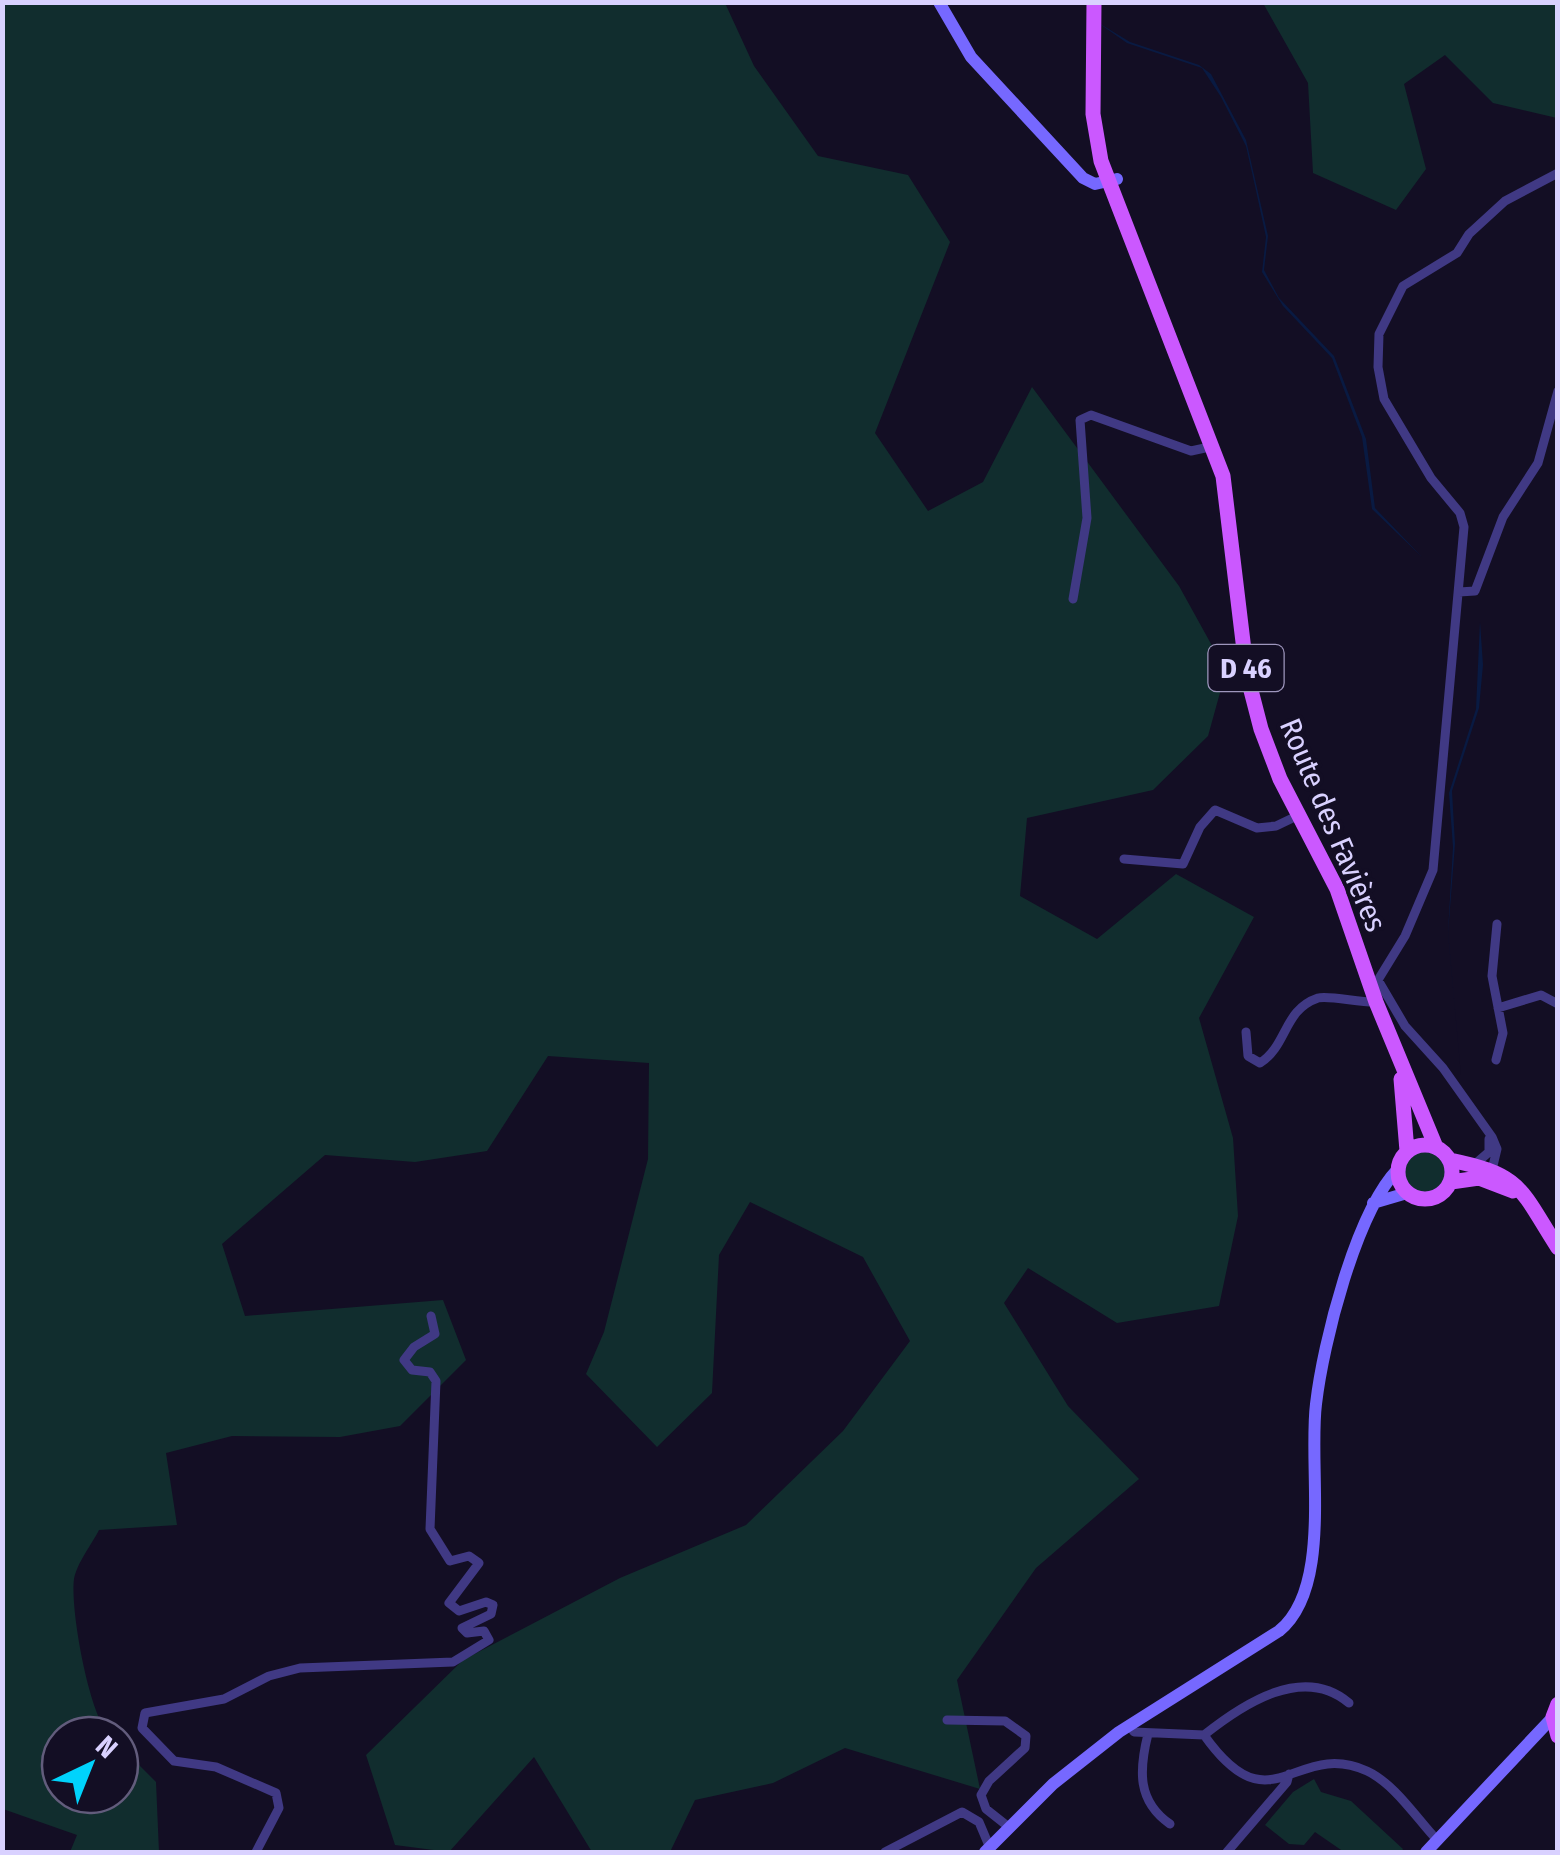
<svg xmlns="http://www.w3.org/2000/svg" width="1560" height="1855" font-family="'Fira Sans Condensed',sans-serif">
	<rect width="100%" height="100%" fill="#130e24"/>
	<path fill="#112d2e" d="M3,3H725L754,66L818,156L908,175L950,242L875,433L928,511L983,482L1032,387L1179,586L1226,671L1208,736L1153,790L1027,818L1020,896L1097,939L1176,874L1254,917L1199,1018L1233,1138L1238,1216L1219,1306L1117,1323L1028,1268L1004,1303L1068,1406L1139,1479L1036,1568L957,1680L980,1789L845,1748L773,1783L695,1800L670,1852H592L534,1757L449,1852L395,1845L366,1755L463,1660L620,1578L746,1525L843,1431L910,1341L863,1257L750,1202L719,1255L712,1393L657,1447L586,1374L604,1332L648,1159L649,1063L548,1056L487,1151L415,1162L325,1155L222,1244L245,1316L443,1300L466,1360L400,1426L340,1437L232,1436L166,1453L177,1525L99,1530C92,1544 77,1563 74,1579C70,1609 89,1714 109,1735H60V1795H120V1746L156,1782L159,1852H70L77,1835L3,1809Z
		M1263,3H1557V118L1493,103L1445,55L1404,84L1426,169L1396,210L1313,173L1308,83Z
		M1403 1172a22 22 0 1 1 44 0a22 22 0 1 1-44 0Z
		M1314,1779L1321,1792L1351,1801L1403,1849L1401,1852H1344L1315,1832L1304,1845L1289,1844L1265,1825L1293,1792Z"/>
	<path fill="#091a42" d="M1097,22L1130,42L1199,65L1211,74L1246,140L1268,236L1264,270L1279,298L1334,356L1366,439L1375,508L1422,557L1372,509L1362,437L1332,358L1283,306L1262,272L1266,237L1255,186L1246,146L1221,97L1202,68L1127,43Z
		M1480,622L1483,665L1479,708L1452,791L1455,844L1448,933L1461,1075L1448,932L1453,847L1449,793L1476,709Z"/>
	<g fill="none" stroke-linecap="round" stroke-linejoin="round">
		<path stroke="#403984" stroke-width="9" d="M1459,592L1475,591L1503,517L1538,463L1558,391
			M1073,599L1087,518L1080,420L1091,415L1191,451L1214,446
			M1124,859L1183,864L1200,827L1215,810L1257,828L1276,826L1299,815
			M1498,1008L1541,995L1558,1004
			M1246,1032L1248,1056L1260,1063C1288,1045 1283,1010 1318,998C1329,995 1361,1003 1376,1002
			M1496,1060L1503,1033L1492,976L1497,924
			M1474,1165L1489,1152V1139
			M1491,1174L1497,1149L1492,1137L1443,1068L1405,1026L1378,980L1405,936L1433,870L1464,527L1460,513L1431,478L1384,399L1378,367L1379,334L1403,286L1457,253L1469,234L1505,201L1558,173
			M947,1720L1005,1721L1026,1736L1025,1748L989,1781L981,1795L986,1809L1010,1828
			M1129,1725L1134,1732L1204,1735C1272,1831 1294,1738 1367,1771C1395,1784 1417,1819 1438,1841
			M1148,1734C1139,1770 1137,1801 1170,1824
			M1204,1735C1243,1704 1303,1664 1349,1703
			M256,1852L279,1808L276,1793L216,1767L174,1761L142,1728L145,1713L224,1699L269,1676L300,1668L453,1662L489,1640L484,1631L467,1633L462,1628L491,1614L493,1605L486,1602L459,1611L449,1603L479,1563L469,1556L450,1561L430,1529L436,1381L430,1372L412,1370L404,1360L414,1347L435,1334L431,1316
			M885,1852L962,1812L979,1822L990,1848
			M1227,1852L1287,1782L1289,1774"/>
		<path stroke="#7668ff" stroke-width="12" d="M939,2L971,57L1083,178L1095,184L1117,179
			M1373,1203L1407,1193
			M985,1852L1053,1784L1119,1732L1279,1631C1333,1587 1308,1467 1316,1404C1323,1343 1356,1212 1398,1169
			M1426,1852L1553,1717"/>
		<path stroke="#cb58ff" stroke-width="15" d="M1094,2L1093,114L1101,161L1223,476L1247,675L1261,729L1280,779L1337,889L1376,1002L1436,1147
			M1401,1079L1407,1151
			M1398 1172a27 27 0 1 1 54 0a27 27 0 1 1-54 0Z
			M1450,1160C1523,1175 1520,1189 1558,1248
			M1451,1182L1479,1178L1513,1191
			M1558,1704L1553,1717L1558,1736"/>
	</g>
	<g text-anchor="middle" dominant-baseline="central" stroke-width="8" stroke-linejoin="round" paint-order="stroke">
		<rect fill="#130e24" stroke="#9e96bd" stroke-width="2.5" x="1208.5" y="645" width="75" height="46" rx="8"/>
		<g font-size="28" font-weight="bold" fill="#d9d1ff">
			<text x="1246" y="668">D 46</text>
		</g>
		<g font-size="30" fill="#d9d1ff" stroke="#130e24">
			<text transform="translate(1333 825) rotate(67)">Route des Favières</text>
		</g>
	</g>
	<rect width="1560" height="1855" fill="none" stroke="#d9d1ff" stroke-width="10"/>
	<g transform="translate(90 1765) rotate(43)"><circle r="48" fill="#130e24" stroke="#625c7c" stroke-width="2.5"/>
	<path d="M0-8L18 38L0 25L-18 38Z" fill="#00d3fc"/>
	<text y="-15" font-size="28" font-weight="bold" text-anchor="middle" fill="#d9d1ff">N</text>
	</g>
</svg>
